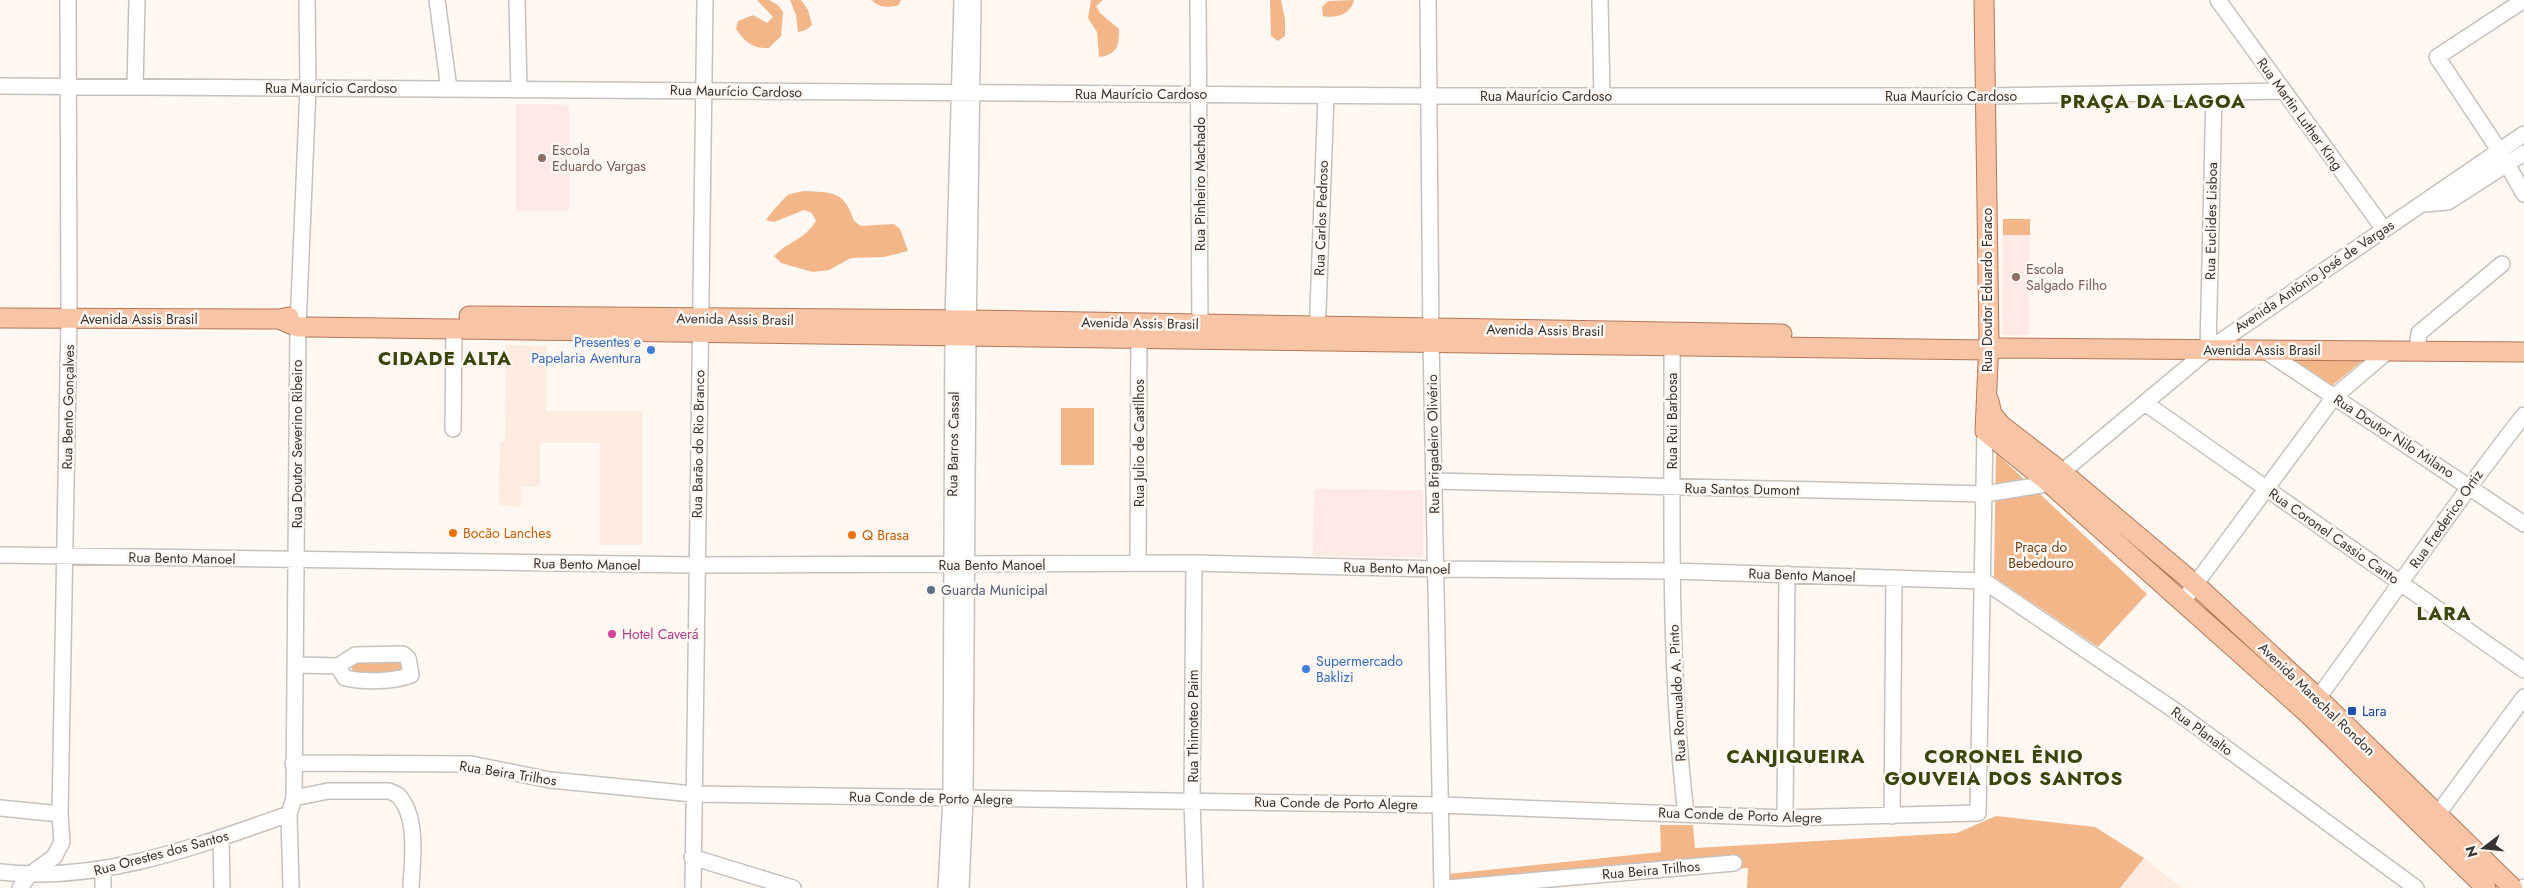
<svg xmlns="http://www.w3.org/2000/svg" width="2524" height="888" font-family="Jost,sans-serif">
	<rect width="100%" height="100%" fill="#fef7f2"/>
	<path fill="#fdebe0" d="M506,345L547,346L546,411H642V545H600V443H540V487L521,486V506L499,505L500,442H505Z
		M2144,858L2182,888H2120Z"/>
	<path fill="#fee9e4" d="M516,104L569,105V211H516Z
		M2003,219H2030L2029,335H2002Z
		M1314,489L1423,490V557L1313,556Z"/>
	<path fill="#f3b689" d="M757,0H769L778,5L783,12L781,36L769,48C753,49 745,42 736,29L738,21L753,15L767,23L773,17Z
		M790,0H801L808,10L812,25L806,30L798,32L796,15Z
		M872,0H901L899,5C890,8 878,8 872,0Z
		M1091,0H1103L1096,6L1100,13L1119,29C1119,46 1118,54 1099,57L1097,32L1088,18Z
		M1270,0H1281L1285,19V36L1278,41L1271,36Z
		M1354,0C1351,14 1336,19 1323,16L1322,7L1328,1Z
		M804,191C833,192 845,192 854,221L861,226L894,224L900,229L908,251L884,257L851,258L829,270L813,272L781,263L774,256C790,240 803,241 816,221L812,213L804,210L774,222L766,220C769,215 783,199 788,195C792,193 800,192 804,191Z
		M2003,219H2030V235H2003Z
		M2283,359L2362,361L2327,390Z
		M1061,408H1094V465H1061Z
		M1996,453L2147,594L2098,647L1994,577Z
		M352,659H405V674H352Z
		M1996,816L2095,827L2144,858L2120,888H1747L1748,868L1448,888V874L1661,852L1660,825H1693L1695,848L1957,833Z"/>
	<g fill="none" stroke-linecap="round" stroke-linejoin="round">
		<defs>
			<path id="minor" d="M437,0L449,89
				M517,0L519,90
				M1198,0L1200,333
				M1428,0L1431,342L1442,888
				M1600,0L1602,96
				M2218,0L2383,228
				M2524,0L2437,57L2499,150L2524,194
				M0,86L1429,96H1985L2283,91
				M135,87L137,0
				M2423,204L2448,202L2524,153
				M1672,336C1673,495 1667,656 1686,814
				M1317,337L1326,96
				M2208,350L2214,92
				M2264,350L2524,524
				M2417,351L2419,333L2502,264
				M2145,403L2524,670
				M453,429L454,329
				M1434,481L1985,494L2041,485L2062,472L2208,350L2524,134
				M0,555L696,565L1194,563L1436,569L1672,571L1984,581
				M1138,563L1139,327
				M1194,563L1192,802L1195,888
				M1984,581L2177,712L2416,888
				M2183,601L2334,397L2388,351
				M297,665L338,666L355,655L403,654L408,658L411,675C393,682 364,682 345,678L338,666
				M2318,698C2387,604 2452,506 2524,415
				M293,763L471,764L550,780L693,794L1441,805L1785,818L1978,813L1985,431
				M294,798L328,791H389L398,795C419,818 412,859 411,888
				M0,808L60,814
				M1892,816L1894,578
				M1785,818L1787,574
				M2431,823L2524,697
				M221,838L222,888
				M692,857L793,888
				M103,870V888
				M0,872C101,883 195,847 289,814
				M20,888L29,875L54,857L62,842L60,814L69,319L68,0
				M291,888L289,814L294,798L298,327L308,88L307,0
				M693,888L705,0
				M946,888L951,798L953,320L962,0
				M961,888L965,799L968,337L973,0
				M1448,888L1734,863
				M2522,888L2524,887"/>
			<path id="major" d="M1984,0L1989,341L1985,431L2048,482L2307,713L2486,888
				M469,316L969,320L1782,334
				M0,318L279,319L289,317
				M279,319L298,327H308L1988,350L2001,348L2524,352
				M1989,401L1992,414L2001,425L2062,472L2196,585L2318,698L2513,888"/>
		</defs>
		<use href="#minor" stroke="#c7c1bc" stroke-width="18"/>
		<use href="#major" stroke="#b27857" stroke-width="21"/>
		<use href="#minor" stroke="#fff" stroke-width="15"/>
		<use href="#major" stroke="#f8c4a6" stroke-width="19"/>
	</g>
	<g fill="#8d6e63" stroke="#fef7f2" stroke-width="2">
		<circle cx="542" cy="158" r="5"/>
		<circle cx="2016" cy="277" r="5"/>
	</g>
	<g fill="#3f7fe0" stroke="#fef7f2" stroke-width="2">
		<circle cx="651" cy="350" r="5"/>
		<circle cx="1306" cy="669" r="5"/>
	</g>
	<g fill="#e8710a" stroke="#fef7f2" stroke-width="2">
		<circle cx="453" cy="533" r="5"/>
		<circle cx="852" cy="535" r="5"/>
	</g>
	<circle fill="#5c6f8a" stroke="#fef7f2" stroke-width="2" cx="931" cy="590" r="5"/>
	<circle fill="#d1479c" stroke="#fef7f2" stroke-width="2" cx="612" cy="634" r="5"/>
	<rect fill="#1a4fb4" stroke="#fef7f2" stroke-width="2" x="2347" y="706" width="10" height="10" rx="2.5"/>
	<g text-anchor="middle" dominant-baseline="central" stroke-width="5" stroke-linejoin="round" paint-order="stroke">
		<g font-size="14" fill="#373533" stroke="#fef7f2">
			<text x="331" y="88">Rua Maurício Cardoso</text>
			<text transform="translate(736 91) rotate(1)">Rua Maurício Cardoso</text>
			<text x="1141" y="94">Rua Maurício Cardoso</text>
			<text x="1546" y="96">Rua Maurício Cardoso</text>
			<text x="1951" y="96">Rua Maurício Cardoso</text>
			<text transform="translate(2300 114) rotate(54)">Rua Martin Luther King</text>
			<text transform="translate(1200 184) rotate(-90)">Rua Pinheiro Machado</text>
			<text transform="translate(1321 218) rotate(-88)">Rua Carlos Pedroso</text>
			<text transform="translate(2211 221) rotate(-89)">Rua Euclides Lisboa</text>
			<text transform="translate(2314 276) rotate(-34)">Avenida Antônio José de Vargas</text>
			<text transform="translate(1987 290) rotate(-90)">Rua Doutor Eduardo Faraco</text>
			<text x="139" y="319">Avenida Assis Brasil</text>
			<text transform="translate(735 319) rotate(1)">Avenida Assis Brasil</text>
			<text transform="translate(1140 323) rotate(1)">Avenida Assis Brasil</text>
			<text transform="translate(1545 330) rotate(1)">Avenida Assis Brasil</text>
			<text x="2262" y="350">Avenida Assis Brasil</text>
			<text transform="translate(68 407) rotate(-89)">Rua Bento Gonçalves</text>
			<text transform="translate(1672 421) rotate(-90)">Rua Rui Barbosa</text>
			<text transform="translate(2394 436) rotate(33)">Rua Doutor Nilo Milano</text>
			<text transform="translate(1139 443) rotate(-90)">Rua Julio de Castilhos</text>
			<text transform="translate(297 444) rotate(-90)">Rua Doutor Severino Ribeiro</text>
			<text transform="translate(698 444) rotate(-89)">Rua Barão do Rio Branco</text>
			<text transform="translate(953 444) rotate(-89)">Rua Barros Cassal</text>
			<text transform="translate(1433 444) rotate(-91)">Rua Brigadeiro Olivério</text>
			<text transform="translate(1742 489) rotate(1)">Rua Santos Dumont</text>
			<text transform="translate(2446 519) rotate(-55)">Rua Frederico Ortiz</text>
			<text transform="translate(2334 536) rotate(35)">Rua Coronel Cassio Canto</text>
			<text transform="translate(182 558) rotate(1)">Rua Bento Manoel</text>
			<text transform="translate(587 564) rotate(1)">Rua Bento Manoel</text>
			<text x="992" y="565">Rua Bento Manoel</text>
			<text transform="translate(1397 568) rotate(1)">Rua Bento Manoel</text>
			<text transform="translate(1802 575) rotate(2)">Rua Bento Manoel</text>
			<text transform="translate(1677 693) rotate(-93)">Rua Romualdo A. Pinto</text>
			<text transform="translate(2317 699) rotate(44)">Avenida Marechal Rondon</text>
			<text transform="translate(1193 726) rotate(-90)">Rua Thimoteo Paim</text>
			<text transform="translate(2202 731) rotate(36)">Rua Planalto</text>
			<text transform="translate(508 773) rotate(9)">Rua Beira Trilhos</text>
			<text transform="translate(931 798) rotate(1)">Rua Conde de Porto Alegre</text>
			<text transform="translate(1336 803) rotate(1)">Rua Conde de Porto Alegre</text>
			<text transform="translate(1740 815) rotate(2)">Rua Conde de Porto Alegre</text>
			<text transform="translate(161 853) rotate(-15)">Rua Orestes dos Santos</text>
			<text transform="translate(1651 870) rotate(-5)">Rua Beira Trilhos</text>
		</g>
		<g font-size="14" fill="#785e54" stroke="#fef7f2" text-anchor="start">
			<text x="552" y="150">Escola<tspan x="552" dy="16">Eduardo Vargas</tspan></text>
			<text x="2026" y="269">Escola<tspan x="2026" dy="16">Salgado Filho</tspan></text>
		</g>
		<g font-size="14" fill="#366cbe" stroke="#fef7f2" text-anchor="end">
			<text x="641" y="342">Presentes e<tspan x="641" dy="16">Papelaria Aventura</tspan></text>
			<text x="1316" y="661" text-anchor="start">Supermercado<tspan x="1316" dy="16">Baklizi</tspan></text>
		</g>
		<g font-size="14" fill="#c56008" stroke="#fef7f2" text-anchor="start">
			<text x="463" y="533">Bocão Lanches</text>
			<text x="862" y="535">Q Brasa</text>
		</g>
		<g font-size="14" fill="#6d3f1a" stroke="#fef7f2">
			<text x="2041" y="547">Praça do<tspan x="2041" dy="16">Bebedouro</tspan></text>
		</g>
		<g font-size="14" fill="#4e5e75" stroke="#fef7f2" text-anchor="start">
			<text x="941" y="590">Guarda Municipal</text>
		</g>
		<g font-size="14" fill="#b23c85" stroke="#fef7f2" text-anchor="start">
			<text x="622" y="634">Hotel Caverá</text>
		</g>
		<g font-size="14" fill="#164399" stroke="#fef7f2" text-anchor="start">
			<text x="2362" y="711">Lara</text>
		</g>
		<g font-size="19" font-weight="bold" letter-spacing="1" fill="#38450c" stroke="#fef7f2">
			<text x="2153" y="101">PRAÇA DA LAGOA</text>
			<text x="445" y="358">CIDADE ALTA</text>
			<text x="2444" y="613">LARA</text>
			<text x="1796" y="756">CANJIQUEIRA</text>
			<text x="2004" y="756">CORONEL ÊNIO<tspan x="2004" dy="22">GOUVEIA DOS SANTOS</tspan></text>
		</g>
	</g>
	<g transform="translate(2484 848) rotate(254)" stroke="#fef7f2" stroke-width="4" paint-order="stroke">
	<path d="M0-4L9 19L0 12L-9 19Z" fill="#373533"/>
	<text y="-8" font-size="14" font-weight="bold" text-anchor="middle" fill="#373533">N</text>
	</g>
</svg>
